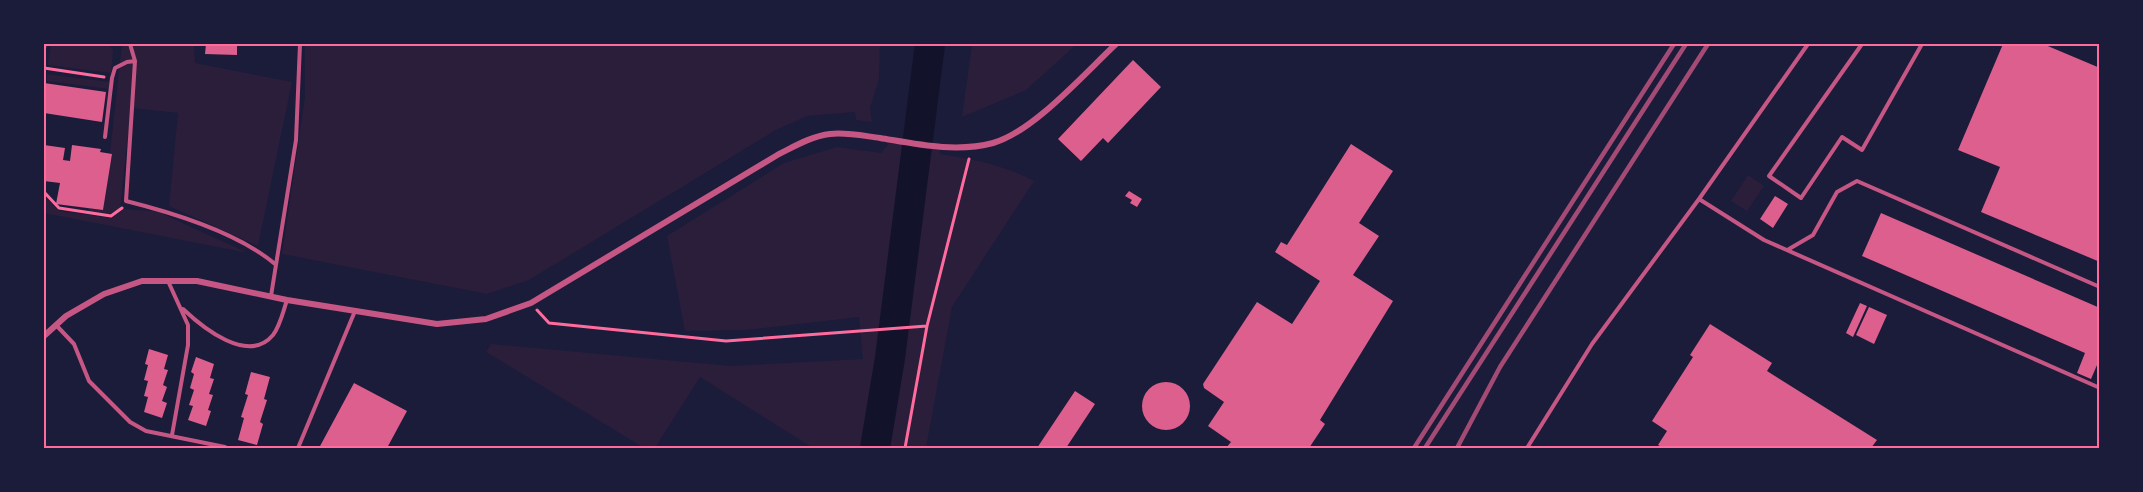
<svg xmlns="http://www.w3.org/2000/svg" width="2143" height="492" font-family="Mulish,sans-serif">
	<rect width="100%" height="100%" fill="#1b1b3a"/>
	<path fill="#2a1e3b" d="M51,44L109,45L113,51L111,73L48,65Z
		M122,44H194L195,63L292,82L258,246L169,206L178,113L131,108L120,209L112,215L88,212L89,208L103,210L112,154L110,153Z
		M305,44H880L879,79L870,108L872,122L856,120L855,112L807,116L776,130L529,280L487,294L282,254L305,97Z
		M972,44H1077L1026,90L962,117Z
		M47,74L110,82L109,89L47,81Z
		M892,140L939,147L940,154C975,160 1002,164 1034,181L952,307L926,448H813L700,377L655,448H644L486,352L491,344L730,366L863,359L859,317L746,330L685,331L667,236L784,163L837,147L881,153Z
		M1748,175L1764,186L1747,211L1731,201Z
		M44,196L59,211L112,218L124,209L163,212L165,215L248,253L44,213Z"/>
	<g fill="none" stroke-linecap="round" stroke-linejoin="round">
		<path stroke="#12122b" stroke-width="30" d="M875,448L890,358L930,44"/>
	</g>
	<path fill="#dd5f8e" d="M206,44H237V55L205,54Z
		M2003,44H2043L2100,68V262L1981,212L2000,167L1958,150Z
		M1133,60L1161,87L1108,143L1103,138L1081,161L1058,139Z
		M44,83L106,92L102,122L44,113Z
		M1351,144L1393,171L1359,223L1379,236L1353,275L1393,301L1320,420L1325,424L1309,448H1226L1231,442L1208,426L1224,402L1204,388L1203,384L1257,302L1292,324L1320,281L1275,252L1281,242L1287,245Z
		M44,145L65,148L63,160L70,161L72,145L101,149L100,152L112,154L103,210L56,204L60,183L44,181Z
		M1129,191L1142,199L1137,207L1130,203L1132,200L1125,196Z
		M1775,196L1788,204L1773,228L1760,219Z
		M1881,213L2100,308V358L2091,379L2077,373L2085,353L1862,256Z
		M1860,303L1867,306L1853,337L1846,333Z
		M1869,307L1887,315L1874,344L1856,335Z
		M1710,324L1772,363L1767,371L1877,440L1871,448H1664L1658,445L1667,431L1652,421L1693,357L1690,355Z
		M149,349L168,355L164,369L168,370L163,385L167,387L162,401L167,403L162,418L144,412L148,397L144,396L148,381L144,380L148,365L145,364Z
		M196,357L214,364L210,378L214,379L209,394L213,395L208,410L211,411L206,426L188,420L193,406L189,405L194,390L190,388L194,374L191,372Z
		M251,372L270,377L264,399L267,400L260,422L263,424L257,445L238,440L244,418L241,417L248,395L245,394Z
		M1142 406a24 24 0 1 1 48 0a24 24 0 1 1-48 0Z
		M354,383L407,411L387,448H319Z
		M1075,391L1095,404L1066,448H1037Z"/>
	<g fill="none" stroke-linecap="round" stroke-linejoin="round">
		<path stroke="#ff6b9d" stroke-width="3" d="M44,53L45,44
			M44,68L104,77
			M44,192L59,208L111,216L122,208
			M537,310L549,323L726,341L927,326
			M905,448L927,326L969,159"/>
		<path stroke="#c65784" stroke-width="4" d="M130,44L135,61L126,201C174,213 237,232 275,264
			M1862,44L1769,176L1801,198L1842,137L1862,150L1922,44
			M105,137L112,78L115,68L127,62L135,61
			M1699,199L1764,240L2100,388
			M1789,249L1813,235L1837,192L1857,181L2100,287
			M168,281L188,325V345L172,435
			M271,296L296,140L300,44
			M183,309C202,327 248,365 273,335C280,326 283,312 287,300
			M56,325L74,344L89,381L130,422L146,431L225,447
			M298,448L355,311
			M1527,448L1592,344L1699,199L1808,44"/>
		<path stroke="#c65784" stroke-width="6" d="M44,336L66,316L104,294L142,281H197L287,300L437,324L486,319L531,303L779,154C795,146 812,136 830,134C846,132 864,136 880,138C916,144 956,153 993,143C1033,132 1085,73 1116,44"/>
		<path stroke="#a44b75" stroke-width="4.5" d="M1414,448L1674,44
			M1425,448L1686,44
			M1457,448L1500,367L1708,44"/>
	</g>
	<rect width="2143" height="492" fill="none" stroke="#1b1b3a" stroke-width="90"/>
	<rect x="45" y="45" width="2053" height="402" fill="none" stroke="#ff6b9d" stroke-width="2"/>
</svg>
